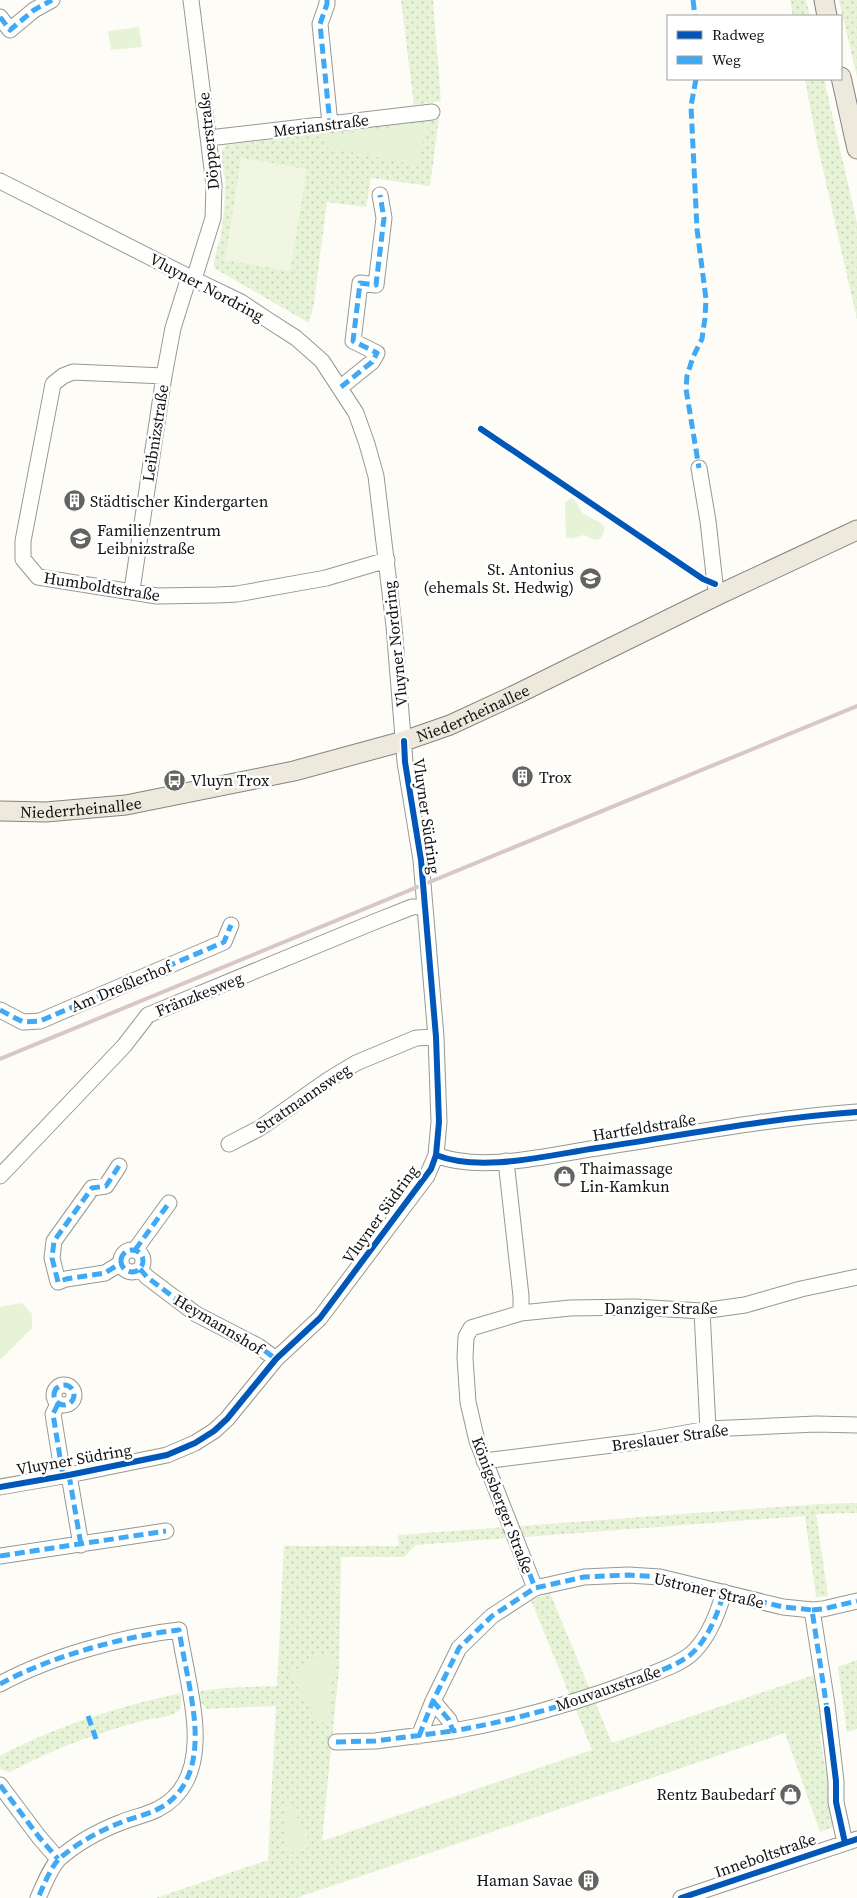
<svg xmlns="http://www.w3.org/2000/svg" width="857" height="1898" font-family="'Source Serif 4',serif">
	<defs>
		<pattern id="grass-dots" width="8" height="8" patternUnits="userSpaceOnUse" patternTransform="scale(1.25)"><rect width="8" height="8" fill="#e7f3d7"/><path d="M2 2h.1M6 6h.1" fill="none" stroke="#c5cfb8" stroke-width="1.8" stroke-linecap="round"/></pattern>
	</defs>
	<rect width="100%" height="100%" fill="#fdfcf7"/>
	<path fill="url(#grass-dots)" d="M401,0H433L441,101L414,105Z
		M790,0H806L810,16H793Z
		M839,0H857V77Z
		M805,79H824L857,223V320L817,143Z
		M439,118L430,186L371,178L366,207L327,202L314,303L309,323L214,268C213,257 219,245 221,234C224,217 225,200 225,183C225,171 217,154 226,145Z
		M857,1503V1513L816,1514L828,1596L816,1597L805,1516L416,1545L404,1557H341L339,1669L322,1841L592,1750L531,1600L550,1593L612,1743L817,1674L826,1733L820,1735L825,1768L831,1773L834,1827L820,1832L785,1733L296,1898H156L268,1860L276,1706L207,1709L201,1703L200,1691L224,1688L277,1686L284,1546H399L398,1535L820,1504Z
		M857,1660V1729L847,1732L838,1667Z
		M181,1693V1708C173,1718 158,1717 146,1720C98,1732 53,1749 10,1772L0,1769V1756C58,1725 117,1707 181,1693Z"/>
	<path fill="#e7f3d7" d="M139,27L142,47L111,50L108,31Z
		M429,123L416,165L325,147L326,136Z
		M571,498C579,501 578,510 584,514C591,519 600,520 605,528L601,538L595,540L583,535L571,539L566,537L565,503Z
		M22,1303L32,1314V1328L0,1360V1307Z
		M326,1652L334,1663L328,1718L319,1726L290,1673Z
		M286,1795L312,1846L285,1855Z"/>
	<path fill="#f0f6e1" d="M241,158L307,169L290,271L225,260Z"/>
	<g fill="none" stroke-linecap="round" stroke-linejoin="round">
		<defs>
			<path id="minor" d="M191,0L214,185L213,218L194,279
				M327,0V4L320,24L330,124
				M0,17L10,30L34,10L52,0
				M209,138L432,112
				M0,181L189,277L241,302L268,320L296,338L322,361L356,413L367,444L376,476L394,626L405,762L421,860L436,1037L439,1122L436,1155L427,1176L320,1318L276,1359L227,1419L214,1431L195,1443L167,1455L69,1475L0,1487
				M164,376L73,372L63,376L53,384L23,541V559L38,577L157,596L217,595L237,594L326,578L387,560
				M341,387L372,362L377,353L353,341L360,283L376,285L384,218L380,195
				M699,468L708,521L715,584L718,595
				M132,590L164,376L173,328L189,277
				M0,1010L23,1022L40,1021L224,942L231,925
				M229,1144L260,1128L328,1080L356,1063L416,1038L436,1037
				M436,1155C481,1173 549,1155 597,1148C683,1135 770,1118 857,1112
				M506,1161L521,1296V1313L471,1328L466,1337L465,1358L468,1402L477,1441L535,1588
				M119,1166L106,1186L92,1188L54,1241L52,1258L58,1282L66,1279L105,1273L121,1263
				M0,1176L124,1046L148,1015L374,922L412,907L425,906
				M121 1261a11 11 0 1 1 22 0a11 11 0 1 1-22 0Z
				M135,1250L169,1203
				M140,1269L147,1277L196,1314L258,1346L276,1359
				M702,1311L708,1429
				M521,1313L570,1308L635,1307L702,1311L745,1305L801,1289L857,1277
				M54 1395a10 10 0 1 1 20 0a10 10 0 1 1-20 0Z
				M58,1404L53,1414L63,1476
				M484,1461L636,1442L708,1429L816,1424L857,1425
				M69,1475L81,1545
				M0,1556L166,1531
				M812,1610L823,1609L857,1601
				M0,1684C49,1657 124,1636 179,1630C184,1663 197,1711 195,1743C194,1770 184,1796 158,1809C147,1815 134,1817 122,1822C101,1830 77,1843 60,1858C51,1866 43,1887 38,1898
				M433,1701L449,1720L453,1731C516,1720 579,1702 639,1679C656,1672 676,1666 690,1655C708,1640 718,1613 724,1592
				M419,1736L433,1701L459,1648L492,1616L535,1588L584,1577L628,1575L660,1577L783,1607L812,1610L827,1704L836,1781V1802L845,1843
				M336,1742L375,1741L453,1731
				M0,1785L39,1837L58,1859
				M681,1898L857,1839"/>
			<g id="major">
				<path d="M824,0L827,16"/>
				<path d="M841,77L857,149"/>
				<path id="s1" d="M0,811L46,812L126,805L294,771L404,741L450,725L517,694L718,595L857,530"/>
			</g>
		</defs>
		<use href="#minor" stroke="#979795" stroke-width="17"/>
		<use href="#major" stroke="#858482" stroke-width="21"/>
		<use href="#minor" stroke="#fffffe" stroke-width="15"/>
		<use href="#major" stroke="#ede9dc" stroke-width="19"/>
		<path stroke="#d9c6c7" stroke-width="4" d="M0,1059L857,706"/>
		<path stroke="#3fa9f5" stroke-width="5" stroke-dasharray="10 5" stroke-linecap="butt" d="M327,0V4L320,24L330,124
			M693,0L695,16
			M0,17L10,30L34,10L52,0
			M696,79L691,106L697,229L706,299L705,318L702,339L693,357L687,376L686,389L699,468
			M341,387L372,362L377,353L353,341L360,283L376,285L384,218L380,195
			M0,1010L23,1022L40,1021L224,942L231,925
			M119,1166L106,1186L92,1188L54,1241L52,1258L58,1282L66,1279L105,1273L121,1263
			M121 1261a11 11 0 1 1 22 0a11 11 0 1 1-22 0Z
			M135,1250L169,1203
			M140,1269L147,1277L196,1314L258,1346L276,1359
			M54 1395a10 10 0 1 1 20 0a10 10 0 1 1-20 0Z
			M58,1404L53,1414L63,1476
			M69,1475L81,1545
			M514,1532L535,1588
			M0,1556L166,1531
			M812,1610L823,1609L857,1601
			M0,1684C49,1657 124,1636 179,1630C184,1663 197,1711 195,1743C194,1770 184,1796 158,1809C147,1815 134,1817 122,1822C101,1830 77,1843 60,1858C51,1866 43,1887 38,1898
			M433,1701L449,1720L453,1731C516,1720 579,1702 639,1679C656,1672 676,1666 690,1655C708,1640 718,1613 724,1592
			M88,1716L96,1739
			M419,1736L433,1701L459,1648L492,1616L535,1588L584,1577L628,1575L660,1577L783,1607L812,1610L827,1709
			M336,1742L375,1741L453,1731
			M0,1785L39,1837L58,1859"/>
		<defs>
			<path id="cycleway" d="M481,429L703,579L715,584
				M436,1155C481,1173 549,1155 597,1148C683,1135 770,1118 857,1112
				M0,1487L69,1475L167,1455L195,1443L214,1431L227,1419L276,1359L320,1318L431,1169L436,1155L439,1122L436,1037L421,860L405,762L404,741
				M827,1709L836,1781V1802L845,1843
				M681,1898L857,1839"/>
		</defs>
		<use href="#cycleway" stroke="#fff" stroke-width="9"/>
		<use href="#cycleway" stroke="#0057b8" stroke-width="6"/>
	</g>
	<defs>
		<symbol id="building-disc" viewBox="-11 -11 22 22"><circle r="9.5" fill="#646362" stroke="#fff"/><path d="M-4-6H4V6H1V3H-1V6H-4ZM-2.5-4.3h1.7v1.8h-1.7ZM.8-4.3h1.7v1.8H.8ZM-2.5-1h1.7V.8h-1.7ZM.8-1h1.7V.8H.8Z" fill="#fff"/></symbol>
		<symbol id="school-disc" viewBox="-11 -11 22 22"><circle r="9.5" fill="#646362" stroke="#fff"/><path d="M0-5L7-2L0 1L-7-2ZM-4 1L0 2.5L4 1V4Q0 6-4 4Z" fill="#fff"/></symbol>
		<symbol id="bus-disc" viewBox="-11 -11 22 22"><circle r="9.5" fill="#646362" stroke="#fff"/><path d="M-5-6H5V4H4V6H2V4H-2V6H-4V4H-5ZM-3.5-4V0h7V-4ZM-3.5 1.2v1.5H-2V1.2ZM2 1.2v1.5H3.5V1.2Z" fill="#fff"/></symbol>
		<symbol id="shop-disc" viewBox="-11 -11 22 22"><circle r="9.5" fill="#646362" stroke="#fff"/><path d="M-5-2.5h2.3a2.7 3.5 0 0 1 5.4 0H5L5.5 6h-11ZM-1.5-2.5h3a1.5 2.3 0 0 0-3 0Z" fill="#fff"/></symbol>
	</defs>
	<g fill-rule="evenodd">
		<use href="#building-disc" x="62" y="488" width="25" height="25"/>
		<use href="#school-disc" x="68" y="526" width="25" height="25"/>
		<use href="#school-disc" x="578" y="566" width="25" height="25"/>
		<use href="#building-disc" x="510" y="764" width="25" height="25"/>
		<use href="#bus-disc" x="162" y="768" width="25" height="25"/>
		<use href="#shop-disc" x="552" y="1164" width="25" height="25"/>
		<use href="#shop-disc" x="778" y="1782" width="25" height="25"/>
		<use href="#building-disc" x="576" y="1868" width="25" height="25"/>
	</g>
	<g text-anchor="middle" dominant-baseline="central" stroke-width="5" stroke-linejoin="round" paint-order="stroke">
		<g font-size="16" fill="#111" stroke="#fff">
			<text transform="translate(321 125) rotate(-7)">Merianstraße</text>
			<text transform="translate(208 141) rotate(-96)">Döpperstraße</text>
			<text transform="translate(207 287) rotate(28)">Vluyner Nordring</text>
			<text transform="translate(155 433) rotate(-81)">Leibnizstraße</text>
			<text transform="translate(102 586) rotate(9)">Humboldtstraße</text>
			<text transform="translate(395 644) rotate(-96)">Vluyner Nordring</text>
			<text stroke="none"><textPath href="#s1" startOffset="486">Niederrheinallee</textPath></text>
			<text stroke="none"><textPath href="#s1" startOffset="81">Niederrheinallee</textPath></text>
			<text transform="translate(427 816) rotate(82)">Vluyner Südring</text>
			<text transform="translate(121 986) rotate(-23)">Am Dreßlerhof</text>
			<text transform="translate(199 994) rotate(-22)">Fränzkesweg</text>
			<text transform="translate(303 1098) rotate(-34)">Stratmannsweg</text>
			<text transform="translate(644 1127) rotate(-9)">Hartfeldstraße</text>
			<text transform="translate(380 1214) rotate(-54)">Vluyner Südring</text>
			<text x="661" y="1308">Danziger Straße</text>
			<text transform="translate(219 1324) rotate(31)">Heymannshof</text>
			<text transform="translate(670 1437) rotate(-8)">Breslauer Straße</text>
			<text transform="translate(74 1459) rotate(-10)">Vluyner Südring</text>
			<text transform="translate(503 1505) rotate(69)">Königsberger Straße</text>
			<text transform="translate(709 1590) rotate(13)">Ustroner Straße</text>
			<text transform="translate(608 1688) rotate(-19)">Mouvauxstraße</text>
			<text transform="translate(765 1855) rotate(-19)">Inneboltstraße</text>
		</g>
		<g font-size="16" fill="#111" stroke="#fff" text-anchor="start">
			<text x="90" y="501">Städtischer Kindergarten</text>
			<text x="97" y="530">Familienzentrum<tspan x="97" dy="18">Leibnizstraße</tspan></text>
			<text x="574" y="569" text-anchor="end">St. Antonius<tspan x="574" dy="18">(ehemals St. Hedwig)</tspan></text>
			<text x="539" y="777">Trox</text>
			<text x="191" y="780">Vluyn Trox</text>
			<text x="580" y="1168">Thaimassage<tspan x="580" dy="18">Lin-Kamkun</tspan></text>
			<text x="775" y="1794" text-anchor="end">Rentz Baubedarf</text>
			<text x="573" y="1880" text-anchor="end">Haman Savae</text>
		</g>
	</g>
	<rect x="667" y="15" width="175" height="65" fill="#ffffff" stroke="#a0a0a0"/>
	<rect x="677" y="31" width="25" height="8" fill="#0057b8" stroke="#a0a0a0"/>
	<text x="712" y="40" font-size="15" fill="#111111">Radweg</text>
	<rect x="677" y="56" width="25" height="8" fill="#3fa9f5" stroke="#a0a0a0"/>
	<text x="712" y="65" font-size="15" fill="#111111">Weg</text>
</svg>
